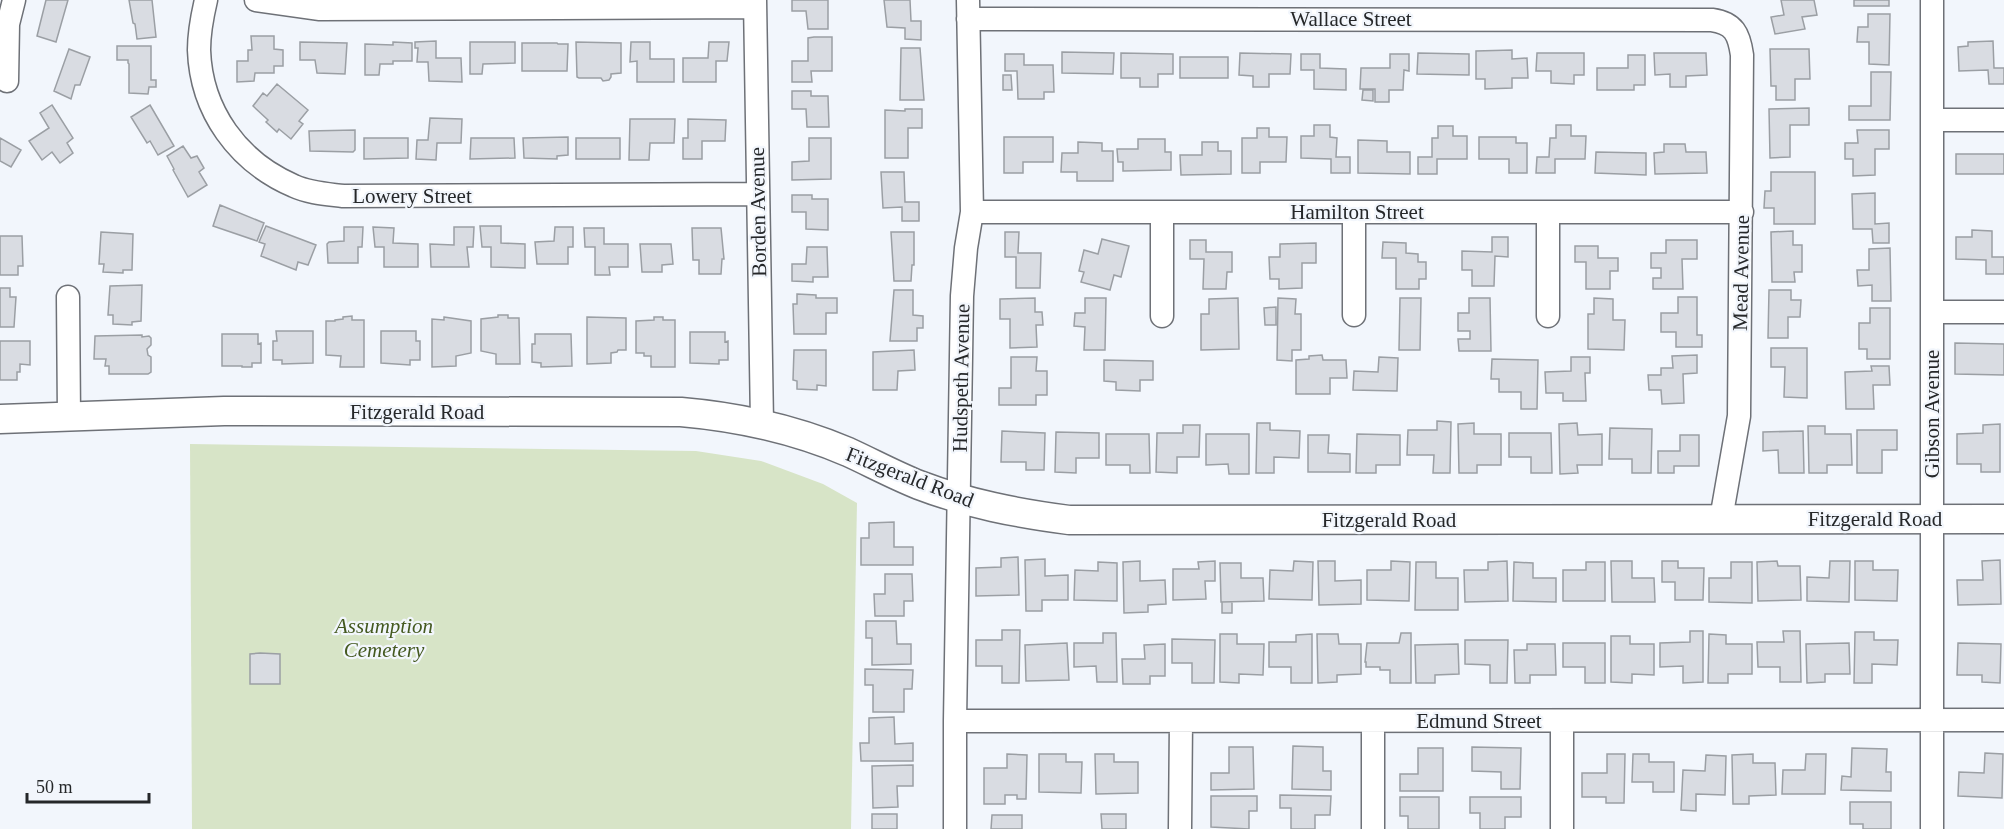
<svg xmlns="http://www.w3.org/2000/svg" width="2004" height="829" font-family="'Times New Roman',serif">
	<rect width="100%" height="100%" fill="#f2f6fc"/>
	<path fill="#d7e4c7" d="M190,444L696,451L761,461L823,484L857,503L851,829H192Z"/>
	<path fill="#d9dce2" stroke="#9b9fa4" stroke-width="1.5" d="M46,0H68L56,42L37,36Z
		M129,0H152L156,37L137,39L135,24L133,23Z
		M792,0H828V29H808L806,11H792Z
		M884,0H910L911,21H921V40L905,39V28L887,27Z
		M1781,0H1814L1817,15L1802,17L1805,29L1775,34L1771,17L1784,15Z
		M1854,0H1889V6H1854Z
		M1868,14H1890L1889,65L1869,64V42H1857L1858,27H1868Z
		M251,36H274V49L283,50V66H274V73H255L254,81L237,82V61H248V50H252Z
		M814,37H832V71H811L812,82H792V61H808V38Z
		M436,41V58H461L462,82L429,81L428,62H417L418,48H415V42Z
		M1993,41L1994,68H2004V84H1989L1988,70L1959,71L1958,47L1968,46V42Z
		M300,42L347,43L345,74L317,73L315,60H300Z
		M393,42L412,43V61H393V64H380L379,75H365V44L393,45Z
		M470,42H515V63L483,64L482,74H470Z
		M576,42L621,43V73L611,74V77L609,80L603,81L601,78H579L577,77Z
		M631,42H650V59H674V82H637V61L630,62Z
		M709,42H729L727,61H716V82H683V58H708Z
		M522,43H557L558,44H568L567,71H522Z
		M117,46H151V80H156V87H149L148,94L129,93V64L128,63V60H117Z
		M901,48H920L924,100H900Z
		M69,49L90,57L80,85H75L71,99L54,91Z
		M1770,49H1809L1810,79H1795V100H1776V86H1771Z
		M1512,50V59L1527,58L1528,78H1512V88L1485,89V79H1476V51Z
		M1062,52L1114,53L1113,74L1062,73Z
		M1121,53L1173,54V74H1158V87H1140V78H1121Z
		M1240,53L1291,54L1290,74H1269V87H1253V76L1239,75Z
		M1418,53L1469,54V75L1417,74Z
		M1537,53H1584V75H1574V84L1551,83V71H1536Z
		M1654,53H1706L1707,75L1686,76V87H1670V74L1655,75Z
		M1005,54H1024V65H1053L1054,92H1044V99H1018L1017,71H1005Z
		M1301,54H1320V68L1346,69V90L1314,89V70H1301Z
		M1390,54H1409V71L1404,70L1403,90H1389V102H1375V89H1360L1361,68H1390Z
		M1628,55H1645V85H1634V90H1597V68H1628Z
		M1180,57H1228V78H1180Z
		M1871,72H1891L1890,120H1849V106H1871Z
		M1003,75H1011L1012,90H1003Z
		M277,84L308,110L299,121L303,124L291,139L279,129L277,132L266,122L268,120L253,106L263,93L267,96Z
		M1363,90H1373V101L1362,100Z
		M792,91H811V96H828L829,127H807L806,109H792Z
		M52,105L73,138L67,143L73,153L60,163L52,152L42,160L29,141L49,128L40,113Z
		M150,105L174,146L158,155L150,141L147,143L131,117Z
		M1809,108V125H1790V157L1770,158L1769,109Z
		M905,109H922V128H908V158H885V110L905,111Z
		M430,118L462,119L461,143H437L436,160L416,159L417,140H428Z
		M630,119H675L674,143H650L649,160H629Z
		M688,119L726,120L725,141H702V159H683V138H688Z
		M1314,125H1330V137L1337,138L1336,157H1350V173H1331V159L1301,158V136H1314Z
		M1556,125H1571V136H1586L1585,159H1555V173H1536L1537,157H1549L1550,138H1556Z
		M1438,126H1453V136H1467V159H1437V174H1418V157H1432V138H1438Z
		M1257,128H1269V137H1287L1286,162H1260V173H1242V138H1257Z
		M355,130V150L353,152L310,151L309,131Z
		M1857,130H1889V149H1875V175L1853,176V159H1845V143H1858Z
		M568,137V155L557,156V159L524,158L523,138Z
		M1004,137H1053V162H1023V173H1004Z
		M1479,137H1516V143H1527V173H1509V159H1479Z
		M0,138L21,150L11,167L0,161Z
		M364,138H408V158L364,159Z
		M471,138H514L515,158L470,159Z
		M576,138H620V159H576Z
		M809,138H831V179L792,180V162L809,161Z
		M1138,139H1165V152H1171V170L1123,171V162H1118L1117,149H1138Z
		M1358,140L1387,141V152H1410V174L1358,173Z
		M1078,142L1102,143V151H1113V181H1077V172H1061L1062,153H1078Z
		M1202,142H1218V151H1231V174L1181,175L1180,155H1202Z
		M1664,144H1685L1686,152H1706L1707,173L1655,174L1654,153L1664,152Z
		M183,146L191,158L197,156L204,168L199,172L207,185L188,197L173,170L174,169L167,156Z
		M1596,152L1646,153V175L1595,173Z
		M1956,154H2004V174H1956Z
		M881,172H904L905,202H919V221H902V207L883,208Z
		M1771,172H1815V224H1774V208H1764L1765,191H1771Z
		M1875,193V224L1889,223V243H1873L1872,229H1853L1852,194Z
		M792,195H812V199H828V230L806,229V212H792Z
		M220,205L264,223L257,241L213,226Z
		M266,226L316,245L308,265L298,262L296,270L261,256L265,244L259,242Z
		M480,226H501V243L525,244V268L491,267V247H482Z
		M344,227H363L362,247H358V263H328L327,244L329,242L344,241Z
		M373,227L394,228L393,243L418,244V267H384V247H375Z
		M454,227H474L473,247H467L469,267H431L430,244L454,245Z
		M555,227H573V247H568V264H537L535,242L554,241Z
		M584,228H604V244H628V267H609L610,275H595V247H585Z
		M692,228H721L724,259H722L721,274H699V260H693Z
		M1972,230L1992,231V257H2004V274H1986V260L1956,259V237H1972Z
		M1793,231V245H1802V272H1794L1795,282H1772L1771,232Z
		M101,232L133,234L132,270H123V273L103,272L104,264H99Z
		M891,232H914V265H912L911,281H894Z
		M1005,232H1019L1018,253H1041L1040,288H1016V257H1005Z
		M0,236H22L23,266H18V275H0Z
		M1492,237H1508V257L1495,256L1494,286H1472V270H1462V251L1492,252Z
		M1102,239L1129,246L1121,277L1114,275L1110,290L1081,282L1084,272L1079,271L1084,250L1098,254Z
		M1190,240H1206V252H1232V272H1227L1226,289H1203L1204,259H1190Z
		M1666,240H1697V259H1682L1683,289H1653V278H1661V268H1651V253H1666Z
		M1383,242L1406,243V253L1418,254V262H1426V279H1419V289H1396V258H1382Z
		M1316,243V263H1302V288L1279,289V279H1270L1269,257H1280V244Z
		M640,244H671L673,264L662,265V272H642Z
		M1575,246H1598V258H1618V271H1610V289H1586V262H1575Z
		M807,247H827L828,277H813V282L792,281V264H806Z
		M1890,248L1891,301H1872V285L1858,286L1857,270H1869V249Z
		M142,285L141,321L132,322V325L113,324V315H108L110,286Z
		M0,288H10V297H16L14,327H0Z
		M894,290H913V315L923,316V328H917V341H890Z
		M1769,290H1791V300H1801L1800,317H1788V338H1768Z
		M797,294L816,295V298H837V313H826V334H794L793,304H797Z
		M1678,297H1697V335H1702V347H1676V332H1661V313H1678Z
		M1035,298V312H1042L1043,325H1036L1037,347L1010,348V319H1000V299Z
		M1085,298H1106L1105,350H1084L1085,327L1074,326L1075,313H1085Z
		M1238,298L1239,349L1201,350V314H1209V299Z
		M1278,298L1296,299L1295,314H1301V350H1292V361L1277,360Z
		M1400,298H1421L1420,350H1399Z
		M1469,298H1490L1491,351H1459L1458,339H1470V331H1458V313H1469Z
		M1594,298L1613,299V320H1625L1624,350L1588,349V314H1594Z
		M1276,307V325H1265L1264,308Z
		M1870,308H1890V359H1867V349H1859V323H1870Z
		M498,315H508V318H519L520,364H496V354L481,351V319L498,317Z
		M352,316V320H364V367H340L341,356L326,355V321H335V320L343,319V317Z
		M444,317L471,321V353L456,356V366L432,367V319L444,320Z
		M587,317L626,318V350H618L617,352L611,353V363L587,364Z
		M654,317H663V320H675V367H651V356H644V353H636V321L654,320Z
		M276,331H313V363L282,364V360H273V341H277Z
		M381,331H416V341H420V360H410V365L381,363Z
		M690,332H725V342L728,341V360H719V364L690,363Z
		M222,334H258V344L261,343V363H252V367H242V366H222Z
		M535,334H571L572,366L541,367V363L532,362V344H535Z
		M142,335V337L149,336L151,338V345L147,349L148,355L151,357V372L148,374H109V366H105L106,359H94L95,336Z
		M0,341H30V365L20,364V372H17V380H0Z
		M1955,343L2004,344V375L1955,374Z
		M1771,348H1807V398L1784,397L1785,367H1771Z
		M794,350H826V386L817,385V390L797,389V381L793,380Z
		M914,350L915,370L898,371L897,390H873V352Z
		M1322,355L1323,360H1346L1347,378H1330V394H1296V360L1309,359V356Z
		M1697,355V373L1683,374L1684,403L1662,404L1661,390H1649L1648,375H1661V368H1673L1672,356Z
		M1011,357H1037L1036,371H1047V395H1036V405H999V388H1011Z
		M1379,357L1398,358L1397,391L1353,390L1354,371L1378,372Z
		M1571,357H1590V373H1585L1586,401H1563V393H1546L1545,372L1571,371Z
		M1492,359L1538,360L1537,409H1521V392H1499V379H1491Z
		M1104,360L1153,361V380H1140V391L1116,390V382L1104,381Z
		M1871,366H1889L1890,385H1873L1874,409H1846L1845,372L1872,371Z
		M1437,421L1451,422L1450,473H1433L1434,455H1407L1408,430H1437Z
		M1257,423H1270V430L1300,431L1299,458L1274,457V473H1256Z
		M1474,423V434H1501V465H1477V473H1459L1458,424Z
		M1577,423L1578,435L1602,434V465H1577L1578,473L1560,474L1559,424Z
		M2000,424V472H1981V464H1957V434L1983,433V425Z
		M1183,425H1200L1199,457H1177V473L1156,472L1157,433H1183Z
		M1808,426H1825V434H1851L1852,465H1827V473H1809Z
		M1610,428L1652,429L1651,473H1632V459H1609Z
		M1857,430H1897V450H1882V473H1857Z
		M1002,431L1045,433L1044,470H1026V462H1001Z
		M1803,431L1804,473H1779L1778,450L1763,451V432Z
		M1056,432L1099,433V458H1076V473L1055,472Z
		M1509,433H1551L1552,473H1531V457H1509Z
		M1106,434H1149L1150,473H1130V465H1106Z
		M1206,434H1249V474H1229L1228,464L1206,465Z
		M1357,434L1400,435V465H1376V473H1356Z
		M1308,435H1329L1328,453L1350,454V472H1308Z
		M1680,435H1699V466H1674V473H1658V451H1680Z
		M894,522V547H913V565H861V538H869V523Z
		M1018,557L1019,595L976,596V568L1001,567V558Z
		M1045,559V576L1068,575V600H1042V611H1026L1025,560Z
		M2000,560L2001,604L1958,605L1957,580H1983L1982,561Z
		M1140,561V581L1165,580L1166,604L1148,605V612L1124,613L1123,562Z
		M1215,561V581H1205L1206,599L1173,600V569H1199L1198,562Z
		M1294,561L1313,562L1312,600L1269,599L1270,570L1293,571Z
		M1318,561H1335V581L1361,580V604L1319,605Z
		M1391,561L1410,562L1409,601L1367,600V570H1391Z
		M1507,561L1508,601L1465,602L1464,570H1488V562Z
		M1611,561H1632V578H1654L1655,602H1612Z
		M1662,561H1678V568H1704L1703,600H1675V582H1662Z
		M1777,561L1778,566H1800L1801,600L1758,601L1757,562Z
		M1830,561H1850L1849,602L1807,601V577L1829,578Z
		M1855,561H1873V570H1898L1897,601L1855,600Z
		M1098,562L1117,563V601L1074,600L1075,570L1098,571Z
		M1416,562H1436V578H1458V610H1415Z
		M1514,562L1533,563V578H1556V602L1513,601Z
		M1586,562H1605V601H1563V570H1586Z
		M1731,562H1752V603L1709,602V578H1731Z
		M1220,563H1241V578H1263L1264,601L1221,602Z
		M885,574H912L913,601H904V616H875L874,594H885Z
		M1222,602H1232V613H1222Z
		M866,621H896L897,644H911V664L872,665V638H866Z
		M1002,630H1020L1019,683H1002V666H976V640H1002Z
		M1690,631H1703V682L1683,683V666L1660,667V643L1690,642Z
		M1783,631H1800L1801,682H1780V667H1758L1757,642H1784Z
		M1855,632H1874V640H1898L1897,665L1872,664V683H1854Z
		M1103,633H1116L1117,682H1097L1096,666L1074,667V643H1103Z
		M1401,633H1411V683H1390V670H1380V667H1366V662H1365L1367,643H1399Z
		M1220,634H1237V644H1264L1263,675L1239,674V683L1220,682Z
		M1312,634V683H1291V667H1269V642H1296V635Z
		M1317,634H1338L1339,644H1361V674L1337,675V682L1318,683Z
		M1709,634L1726,635V644H1752V674H1728V683H1708Z
		M1611,636H1630V644H1654V675L1632,674V683L1611,682Z
		M1172,639L1215,640L1214,683H1192V663H1172Z
		M1465,640H1508L1507,683H1490V665L1465,664Z
		M1067,643L1069,680L1026,681L1025,645Z
		M1563,643H1605V683H1585V667H1563Z
		M1849,643L1850,674H1825V682L1807,683L1806,644Z
		M1958,643L2001,644L2000,683L1982,682V675H1957Z
		M1165,644V676H1150V684H1123L1122,659H1145L1144,645Z
		M1458,644L1459,674L1435,675V683H1416L1415,645Z
		M1527,644H1555L1556,675H1530V683H1515L1514,650H1527Z
		M260,653L280,654V684H250V654Z
		M865,669L913,670L912,689H904V712H873V685H865Z
		M894,717L895,744L913,743V761H861L860,743H869V718Z
		M1293,746L1323,747V771H1331V790L1292,789Z
		M1229,747H1253L1254,789L1211,790V773H1229Z
		M1472,747L1521,748L1520,789H1501V772L1472,771Z
		M1418,748H1443V791H1400V774H1418Z
		M1852,748L1887,749L1886,772H1891V791L1841,790L1842,776L1851,777Z
		M1985,753L2003,754L2002,798L1958,796L1959,772L1984,773Z
		M1007,754L1027,755L1026,799H1017V795H1005V804H984V768H1007Z
		M1039,754H1066V762H1082L1081,793L1039,792Z
		M1095,754H1114V762H1138V793L1096,794Z
		M1607,754H1625L1624,803H1606V797H1582V773H1607Z
		M1633,754H1649V762H1674V792H1653V782H1632Z
		M1753,754V763H1775L1776,795L1749,796V804H1733L1732,755Z
		M1806,754H1826L1825,794H1782L1783,770H1805Z
		M1706,755L1726,756L1725,795L1696,794V811L1681,810L1683,770L1705,771Z
		M913,765V786H897L898,807L873,808L872,766Z
		M1280,795L1331,796L1330,815H1315V829H1291V808H1280Z
		M1211,796H1257V811H1249V829L1211,827Z
		M1400,797H1439V829H1408V816H1400Z
		M1470,797H1521V817H1505V829H1480V813H1470Z
		M1850,802H1891V829H1863V824H1850Z
		M872,814H897V829H872Z
		M1101,814H1126V829H1102Z
		M992,815H1022V829H991Z"/>
	<g fill="none" stroke-linecap="round" stroke-linejoin="round">
		<defs>
			<path id="minor" d="M206,0C202,17 199,33 199,50C201,111 238,162 294,186C309,193 327,194 343,196L757,194
				M256,0L320,9L755,7
				M755,0L762,423
				M1932,0V829
				M968,19L1712,20C1734,23 1739,34 1742,55L1739,416L1721,519
				M7,81L8,24L14,0
				M1932,120H2004
				M972,212H1742
				M1162,212V316
				M1354,212V315
				M1548,212V316
				M68,297L69,417
				M1932,312H2004
				M955,721L2004,720
				M1373,721V829
				M1562,721V829
				M955,829V721L962,296L966,248L972,212L968,0
				M1180,829L1181,721"/>
			<path id="major" d="M0,419L224,411L681,412C739,417 794,429 848,452C872,463 894,475 919,485C969,504 1016,513 1069,520L2004,519"/>
		</defs>
		<use href="#minor" stroke="#6e7177" stroke-width="25"/>
		<use href="#major" stroke="#6e7177" stroke-width="31"/>
		<use href="#minor" stroke="#fff" stroke-width="22"/>
		<use href="#major" stroke="#fff" stroke-width="28"/>
	</g>
	<g text-anchor="middle" dominant-baseline="central" stroke-width="4.5" stroke-linejoin="round" paint-order="stroke">
		<g font-size="21" fill="#252729" stroke="#f2f6fc">
			<text x="1351" y="19">Wallace Street</text>
			<text x="412" y="196">Lowery Street</text>
			<text transform="translate(758 212) rotate(-91)">Borden Avenue</text>
			<text x="1357" y="212">Hamilton Street</text>
			<text transform="translate(1741 273) rotate(-89)">Mead Avenue</text>
			<text transform="translate(961 378) rotate(-89)">Hudspeth Avenue</text>
			<text x="417" y="412">Fitzgerald Road</text>
			<text transform="translate(1932 414) rotate(-90)">Gibson Avenue</text>
			<text transform="translate(910 477) rotate(21)">Fitzgerald Road</text>
			<text x="1875" y="519">Fitzgerald Road</text>
			<text x="1389" y="520">Fitzgerald Road</text>
			<text x="1479" y="721">Edmund Street</text>
		</g>
		<g font-size="21" font-style="italic" fill="#445920" stroke="#f2f6fc">
			<text x="384" y="626">Assumption<tspan x="384" dy="24">Cemetery</tspan></text>
		</g>
	</g>
	<path d="M27 793v9h122v-9" fill="none" stroke="#252729" stroke-width="3"/>
	<text x="36" y="793" font-size="18" fill="#252729" stroke="#f2f6fc" stroke-width="4.5" paint-order="stroke">50 m</text>
</svg>
